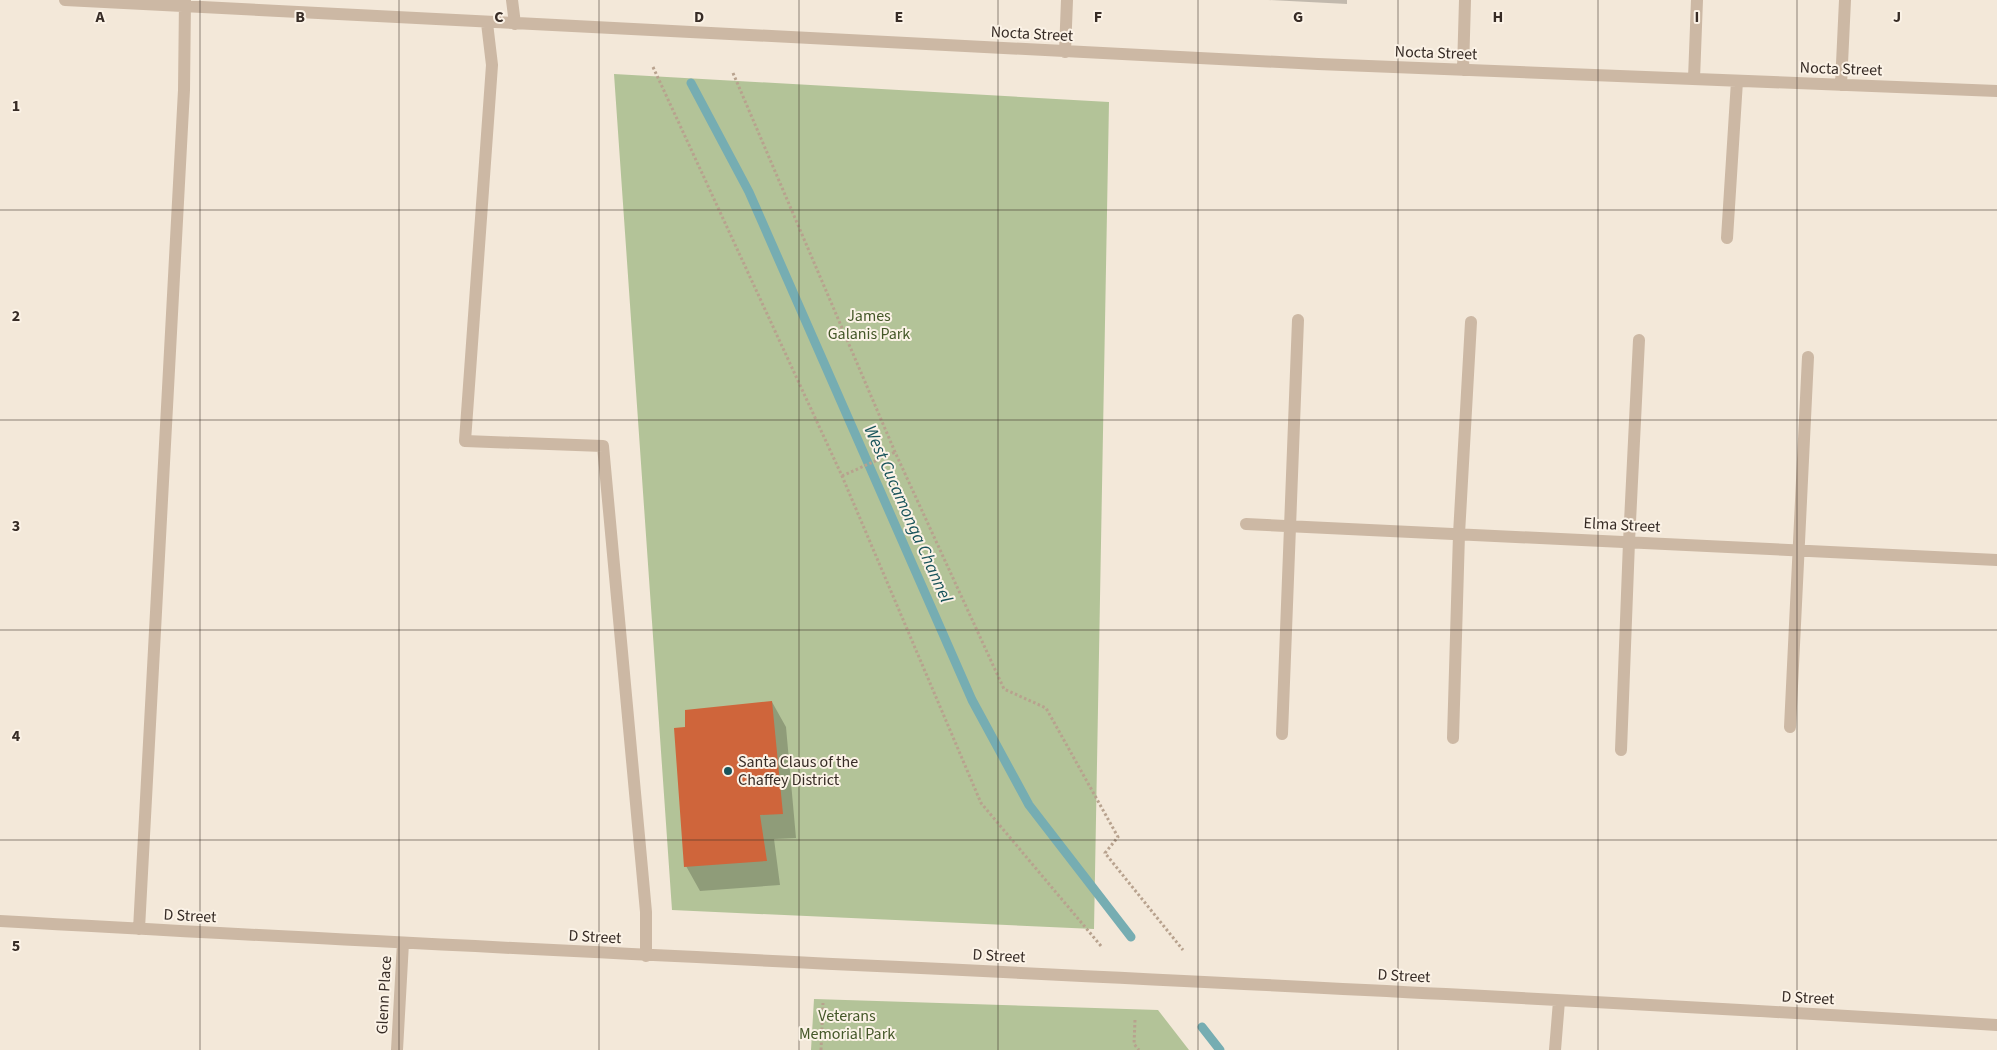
<svg xmlns="http://www.w3.org/2000/svg" width="1997" height="1050" font-family="'Source Sans 3',sans-serif">
	<rect width="100%" height="100%" fill="#f3e8d9"/>
	<path fill="#b3c398" d="M614,74L1109,102L1094,929L672,910Z
		M814,999L1158,1010L1189,1050H811Z"/>
	<path fill="#0003" d="M1268,0H1347V4Z
		M772,702L786,727L796,838L774,839L780,885L700,891L686,866L687,728Z"/>
	<g fill="none" stroke-linecap="round" stroke-linejoin="round">
		<path stroke="#76adb2" stroke-width="9" d="M691,83L749,192L972,700L1029,805L1131,937
			M1202,1027L1220,1050"/>
	</g>
	<path fill="#cf653b" d="M772,701L783,814L760,815L767,861L684,867L674,728L685,727V710Z"/>
	<g fill="none" stroke-linecap="round" stroke-linejoin="round">
		<path stroke="#b8a28e" stroke-width="3" stroke-dasharray="2.5 2.5" stroke-linecap="butt" d="M653,67L842,476L981,803L1101,946
			M733,73L895,452L1004,689L1046,708L1118,837L1105,853L1183,950
			M842,476L895,452
			M1135,1020L1134,1044L1139,1050
			M821,1050L823,1003"/>
		<path stroke="#ccb8a4" stroke-width="12" d="M65,0L1318,64L1997,91
			M512,0L515,24
			M487,23L492,65L465,441L603,446L646,912V956
			M1065,52L1067,0
			M1463,70L1465,0
			M1694,79L1697,0
			M1841,85L1845,0
			M1727,238L1737,81
			M1246,524L1997,560
			M1790,727L1808,357
			M1282,734L1298,320
			M1453,738L1459,534L1471,322
			M1621,750L1629,542L1639,340
			M0,921C666,959 1332,984 1997,1025
			M139,929L184,90L185,0
			M397,1050L403,943
			M1555,1050L1559,1001"/>
	</g>
	<path fill="none" stroke="#372c26" stroke-width="1" stroke-opacity="0.55" d="M200,0V1050M399,0V1050M599,0V1050M799,0V1050M998,0V1050M1198,0V1050M1398,0V1050M1598,0V1050M1797,0V1050M0,210H1997M0,420H1997M0,630H1997M0,840H1997"/>
	<circle fill="#19545b" stroke="#fbf2e6" stroke-width="2" cx="728" cy="771" r="5"/>
	<g text-anchor="middle" dominant-baseline="central" stroke-width="4" stroke-linejoin="round" paint-order="stroke">
		<g font-size="16" fill="#372c26" stroke="#fbf2e6">
			<text transform="translate(1032 34) rotate(3)">Nocta Street</text>
			<text transform="translate(1436 53) rotate(2)">Nocta Street</text>
			<text transform="translate(1841 69) rotate(2)">Nocta Street</text>
			<text transform="translate(1622 525) rotate(3)">Elma Street</text>
			<text transform="translate(190 916) rotate(3)">D Street</text>
			<text transform="translate(595 937) rotate(3)">D Street</text>
			<text transform="translate(999 956) rotate(3)">D Street</text>
			<text transform="translate(1404 976) rotate(3)">D Street</text>
			<text transform="translate(384 995) rotate(-87)">Glenn Place</text>
			<text transform="translate(1808 998) rotate(3)">D Street</text>
		</g>
		<g font-size="16" fill="#445728" stroke="#fbf2e6">
			<text x="869" y="316">James<tspan x="869" dy="18">Galanis Park</tspan></text>
			<text x="847" y="1016">Veterans<tspan x="847" dy="18">Memorial Park</tspan></text>
		</g>
		<g font-size="16" fill="#372c26" stroke="#fbf2e6" text-anchor="start">
			<text x="738" y="762">Santa Claus of the<tspan x="738" dy="18">Chaffey District</tspan></text>
		</g>
		<g font-size="18" font-style="italic" fill="#19545b" stroke="#fbf2e6">
			<text transform="translate(908 514) rotate(66)">West Cucamonga Channel</text>
		</g>
	</g>
	<g font-size="16" text-anchor="middle" font-weight="bold" fill="#372c26" stroke="#fbf2e6" stroke-width="4" stroke-linejoin="round" paint-order="stroke">
		<text x="100" y="22">A</text>
		<text x="300" y="22">B</text>
		<text x="499" y="22">C</text>
		<text x="699" y="22">D</text>
		<text x="899" y="22">E</text>
		<text x="1098" y="22">F</text>
		<text x="1298" y="22">G</text>
		<text x="1498" y="22">H</text>
		<text x="1697" y="22">I</text>
		<text x="1897" y="22">J</text>
		<text x="16" y="111">1</text>
		<text x="16" y="321">2</text>
		<text x="16" y="531">3</text>
		<text x="16" y="741">4</text>
		<text x="16" y="951">5</text>
	</g>
</svg>
